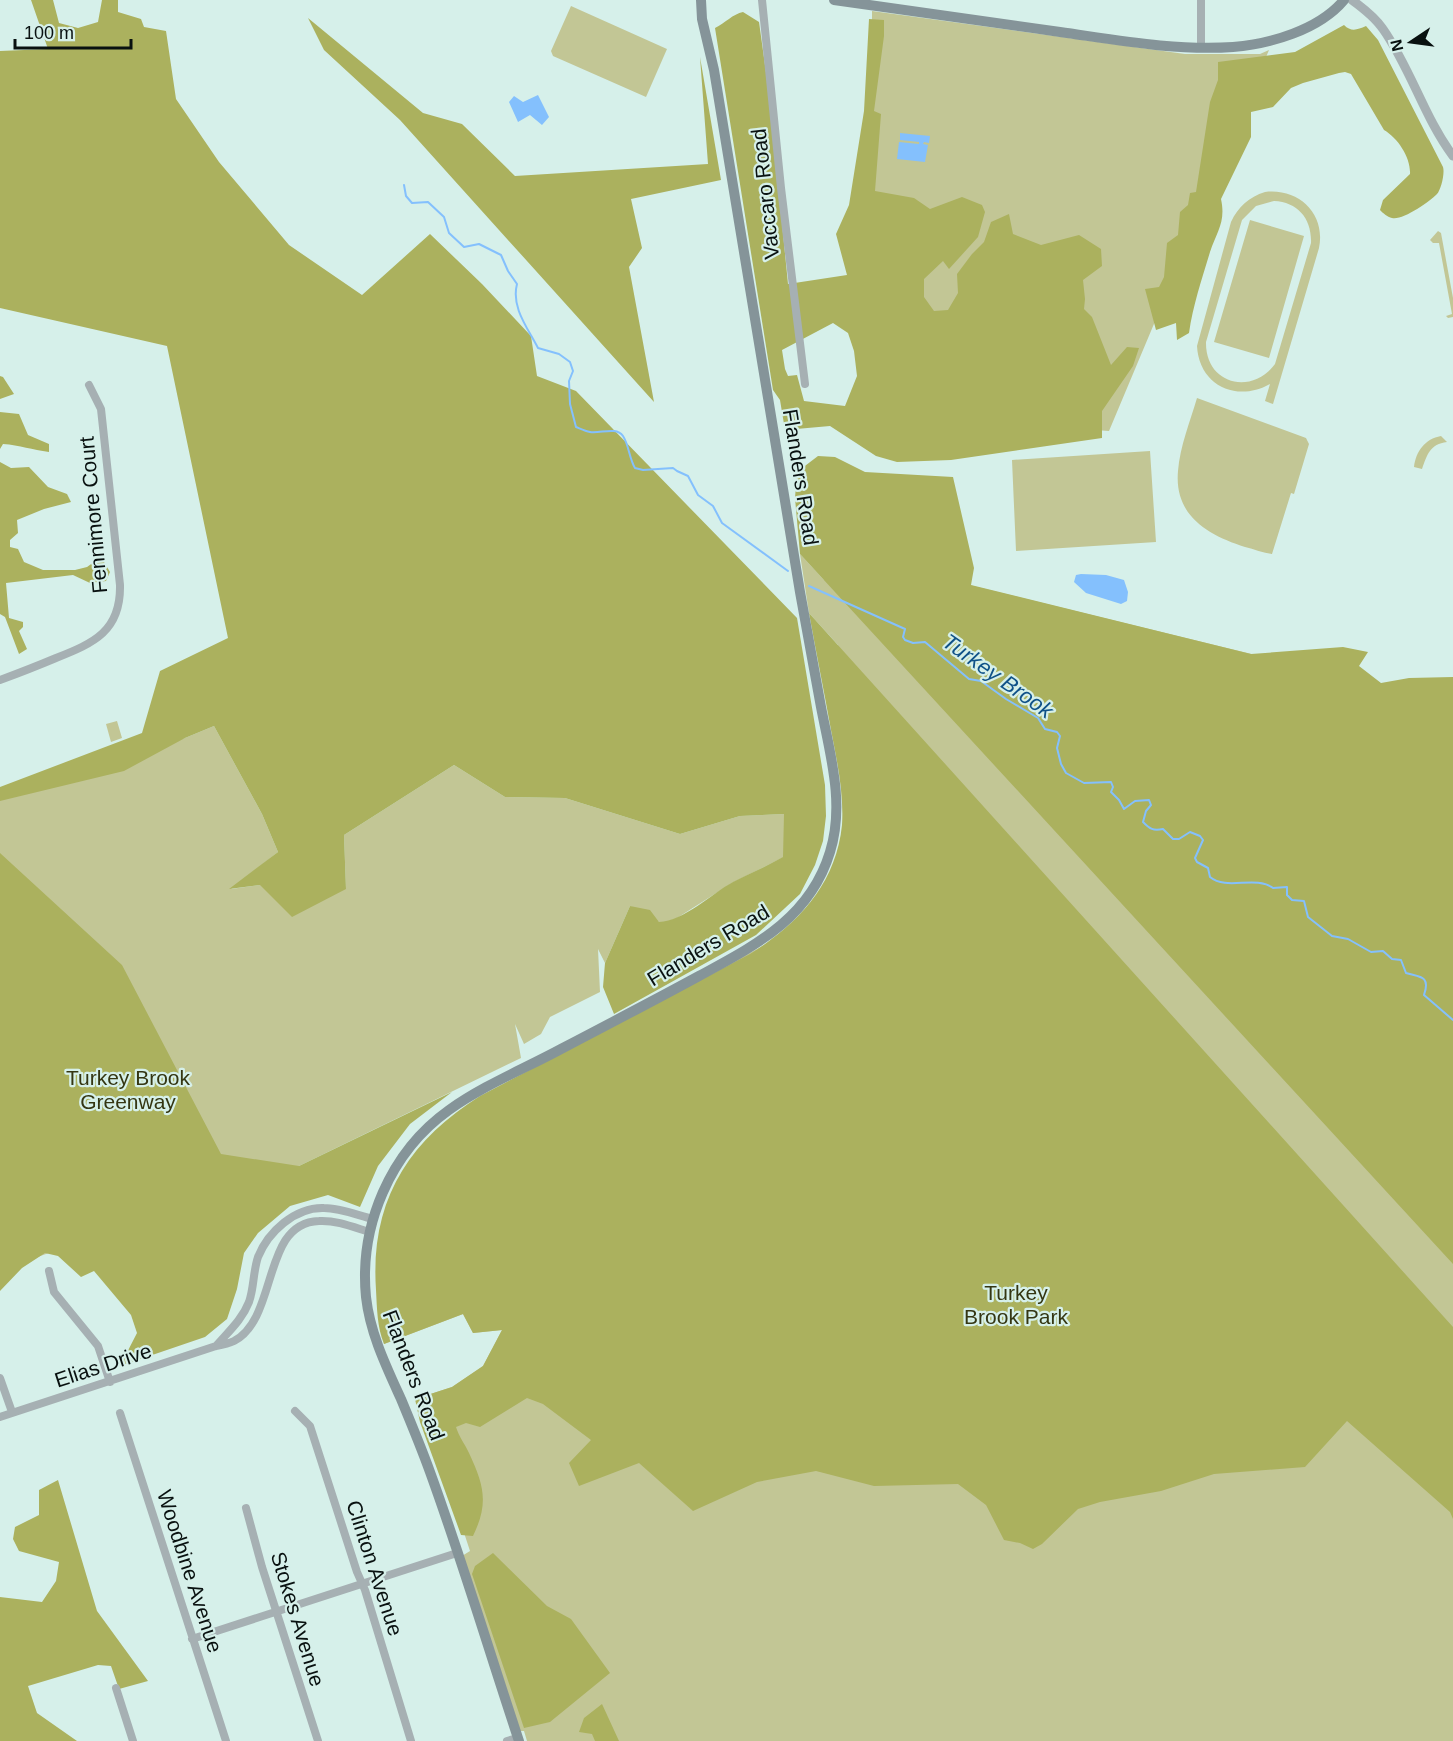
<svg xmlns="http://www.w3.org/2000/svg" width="1453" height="1741" font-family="Arial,sans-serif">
	<rect width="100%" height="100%" fill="#d6f0ea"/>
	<path fill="#c2c695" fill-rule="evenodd" d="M571,6L667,49L646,97L553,56L551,51Z
		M872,11L1185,54H1260L1269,50L1109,431L871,414Z
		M1265,192C1299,188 1326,214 1319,248L1273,404L1265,401L1270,384C1236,403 1199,385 1197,346L1231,222C1238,207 1249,197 1265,192ZM1274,201C1298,202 1312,219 1311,243L1275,364C1251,396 1205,384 1206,342L1242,220L1256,206Z
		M1250,220L1304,236L1269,358L1214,342Z
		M1438,231L1441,233L1453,298V317L1448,318L1446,316L1452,314L1439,243H1433L1430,240Z
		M1197,398L1306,438L1309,444L1294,494L1291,493L1272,554C1263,553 1254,549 1245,547C1208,535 1174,516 1178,471C1180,446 1190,422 1197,398Z
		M1441,436L1447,442C1430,444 1427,455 1422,469L1414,467C1416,451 1425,439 1441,436Z
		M1150,451L1156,542L1016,551L1012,460Z
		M818,548L1366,682L1393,695L1453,679V1741H527L524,1731H519L462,1556L470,1551L449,1487L415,1399L452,1387L483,1366L502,1330L473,1333L463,1314L384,1344L378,1295L460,1110L803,924L861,826L838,645L809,613L800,554L824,580Z
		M117,721L122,738L111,742L106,724Z
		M214,726L262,814L278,852L231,889L260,885L346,889L344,835L454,765L505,797L565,798L680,834L740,816L784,814V857L732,883L677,918L667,922H659L630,906L605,963L598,949L600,992L550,1017L541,1034L524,1044L515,1024L521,1058L299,1166L0,1270V794L185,738Z"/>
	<path fill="#abb15e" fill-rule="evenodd" d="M31,0H53L59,23L78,28L98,22L102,0H118V12L141,19L144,27L166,31L176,99L219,162L289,245L362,295L430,234L482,284L531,336L537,376L576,391L797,618L825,785L826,816L823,841L815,865L800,894L756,935L614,1014L603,987L605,963L630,906L650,910L659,922C684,921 711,894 733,882C749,874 767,866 783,857L784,814L740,816L680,834L565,798L505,797L454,765L344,835L346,889L292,917L260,885L229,889L278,852L262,814L214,726L185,738L124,771L0,801V787L142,733L160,671L228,638L167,346L0,308V51L48,49Z
		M743,12L759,22L770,101L788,284L847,275L836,234L849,205L864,111L869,19L884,20V36L874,111L881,114L875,191L914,198L930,209L962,197L982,205L985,212L978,237L949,269L943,261L924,279V297L934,311L948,310L958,293L957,274L972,254L984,242L991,222L1009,214L1013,234L1041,245L1079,235L1101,249L1102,266L1083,280L1085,299L1084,309L1092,317L1111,365L1127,347L1139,348L1133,366L1102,411V438L951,460L897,462L876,456L830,426L785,430L780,400L773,390L715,28C725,23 733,14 743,12ZM833,323L848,333L854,351L857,376L845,406L804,401L797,375L788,376L785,369L782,350Z
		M308,18L423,113L462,124L515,176L708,164L700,57L721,180L631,199L642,248L629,267L654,402L400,120L324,50Z
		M1344,25C1351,32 1357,30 1366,26L1378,40L1443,167C1445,173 1441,190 1437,194C1429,202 1402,221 1392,218C1387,217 1383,213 1380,210L1383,200L1410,174C1411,158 1398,138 1384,130L1351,74L1345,72L1339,73L1303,83L1291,88L1273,107L1251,112V137L1221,199C1226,222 1217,231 1210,252C1202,279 1193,305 1189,333L1177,340L1176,323L1156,330L1145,289L1159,287L1164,277L1167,243L1178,235L1180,212L1188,205L1190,193L1196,192L1210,102L1218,80V62L1295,52Z
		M0,376L3,377L14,394L0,399Z
		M0,412L19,414L28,435L49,444V452C32,450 20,445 3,444L0,449Z
		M818,456L835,457L865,472L953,477L974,568L971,585L1251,654L1343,647L1368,652L1359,666L1381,683L1409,678L1453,677V1264L800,554L795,498L797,472Z
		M0,462L11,468L29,467L48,487L67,494L71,502L44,509L17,520L18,533L10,540V547L18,549L24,562L43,570H75L87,567L101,557L110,572L106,581L90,583L73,575L6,583L9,618L23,622V627L19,631L27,649L19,654L5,617L0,614Z
		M809,613L1453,1327V1519L1450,1512L1347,1421L1305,1467L1214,1474L1161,1491L1100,1502L1078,1509L1042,1544L1033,1549L1020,1543L1004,1540L986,1505L958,1484L874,1486L816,1471L757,1482L693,1511L639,1463L579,1486L569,1463L591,1440L543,1404L527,1398L480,1427L466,1423L456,1427C459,1437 465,1444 469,1453C484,1485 489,1503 473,1536L461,1535L420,1422L415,1399L452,1387L483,1366L502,1330L473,1333L463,1314L384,1344C377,1327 377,1308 376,1290C370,1202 407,1142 480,1096L750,954C798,924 836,884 842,825C844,793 837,761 831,730C824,691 816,652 809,613Z
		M0,853L122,965L221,1154L299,1166L452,1092L410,1124L378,1166L360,1207L328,1195L290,1206L258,1233L244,1253L237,1289L227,1319L205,1337L120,1366L137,1333L131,1315L94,1271L81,1277L58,1256L45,1253L22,1268L0,1291Z
		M58,1480L97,1611L148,1681L119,1689L111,1666L98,1665L28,1686L37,1713L77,1741H0V1597L42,1602L56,1581L59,1562L19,1551L13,1539L15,1527L39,1515V1490Z
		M493,1553L547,1606L571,1619L610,1673L550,1722L524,1728L472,1574L475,1566Z
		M602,1704L619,1741H595L592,1734L579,1732L584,1718Z"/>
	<path fill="#84c0fd" d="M538,95L549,117L542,125L530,115L518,122L509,102L514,96L523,102Z
		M900,133L930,136L929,143L924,142L923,144L928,145L925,162L897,159L899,142L919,144V142L900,140Z
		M1081,574L1106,575L1124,580L1128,592L1127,601L1121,604L1086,593L1074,582L1076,575Z"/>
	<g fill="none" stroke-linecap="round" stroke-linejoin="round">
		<path stroke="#84c0fd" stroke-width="2" d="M404,185L406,196L412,203L428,202L444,217L449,233L464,247L479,244L501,255L508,271L517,284C511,307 527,327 538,348L559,354L570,362L573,371L569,381L570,404L576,427C581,429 585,431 590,432C600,434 616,426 623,436C629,445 629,458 635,468L643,470L673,468L677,471L688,476L698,495L713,506L722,523L788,571
			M809,586L905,629L903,637L905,640L913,643L925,642L969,679L981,681L1006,699L1038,718L1045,729L1057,732L1060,736L1057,748L1061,764L1066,773L1084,783L1111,782L1113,787L1111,792L1119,800L1124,809L1135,801L1149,800L1151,805L1146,811L1143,822C1150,829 1153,831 1163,829L1173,839H1179L1190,832L1200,836L1203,840L1195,858L1197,862L1208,868L1210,877C1227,891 1255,875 1273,888L1287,887V895L1292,900L1304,901L1308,917L1332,936L1348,939L1371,952L1383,951L1392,959L1401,960L1406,973C1419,977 1431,975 1424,995L1453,1020"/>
		<path stroke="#a6b0b3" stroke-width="8" d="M762,0L781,188L805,384
			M1201,48V0
			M0,680C19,673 37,666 56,658C94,643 121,631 120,585L101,409L89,385
			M49,1271L54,1292L98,1346L110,1382
			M216,1346C228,1332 242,1320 249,1302C254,1288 253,1272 258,1257C268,1232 295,1207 324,1208C340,1208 357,1215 373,1219
			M0,1378L12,1412
			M295,1411L310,1426L357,1572L365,1590L411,1741
			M120,1413L226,1741
			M0,1417L216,1346C222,1345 228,1344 234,1341C279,1317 261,1223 319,1221C336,1220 353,1227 369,1232
			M246,1508L262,1567L318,1741
			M192,1639L457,1553
			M116,1688L133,1741
			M507,1741L517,1738"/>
		<path stroke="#a6b0b3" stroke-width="9" d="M1352,0C1363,8 1375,17 1383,29C1411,69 1424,117 1453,156"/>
		<path stroke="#859499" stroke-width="10" d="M834,0C910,11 985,21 1060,32C1117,40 1176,51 1233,47C1270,44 1319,30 1344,0
			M519,1741C489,1651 462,1560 430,1472C421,1447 411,1423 401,1399C386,1366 370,1333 366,1297C359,1226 390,1152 449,1110C484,1085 524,1069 561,1049C607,1025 653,1001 699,976C756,945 810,918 830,852C845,804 830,754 821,707C814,669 807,630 800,592C770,418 742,244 714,70L702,19L701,0"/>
	</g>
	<g text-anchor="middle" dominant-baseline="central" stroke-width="4.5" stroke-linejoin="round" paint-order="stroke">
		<g font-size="21" fill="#091110" stroke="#d6f0ea">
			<text transform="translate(765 194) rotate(-96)">Vaccaro Road</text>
			<text transform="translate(801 477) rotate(81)">Flanders Road</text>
			<text transform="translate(93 515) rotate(-95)">Fennimore Court</text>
			<text transform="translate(708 945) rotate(-31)">Flanders Road</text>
			<text transform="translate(103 1365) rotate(-18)">Elias Drive</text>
			<text transform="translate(414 1375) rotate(69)">Flanders Road</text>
			<text transform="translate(375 1568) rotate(72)">Clinton Avenue</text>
			<text transform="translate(190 1571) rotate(72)">Woodbine Avenue</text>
			<text transform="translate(298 1619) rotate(73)">Stokes Avenue</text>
		</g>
		<g font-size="21" fill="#343612" stroke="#d6f0ea">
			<text x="128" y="1077">Turkey Brook<tspan x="128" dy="24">Greenway</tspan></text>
			<text x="1016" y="1292">Turkey<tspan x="1016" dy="24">Brook Park</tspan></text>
		</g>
		<g font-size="22" font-style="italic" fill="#105288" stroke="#d6f0ea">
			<text transform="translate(998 676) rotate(35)">Turkey Brook</text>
		</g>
	</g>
	<g transform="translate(1411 42) rotate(257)" stroke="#d6f0ea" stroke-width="4.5" paint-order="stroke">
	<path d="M0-4.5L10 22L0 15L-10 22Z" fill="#091110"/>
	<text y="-9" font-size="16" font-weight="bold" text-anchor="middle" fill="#091110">N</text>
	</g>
	<path d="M15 39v9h116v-9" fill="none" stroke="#091110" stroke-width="3"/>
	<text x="24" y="39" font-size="18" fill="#091110" stroke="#d6f0ea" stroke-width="4.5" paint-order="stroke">100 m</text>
</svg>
